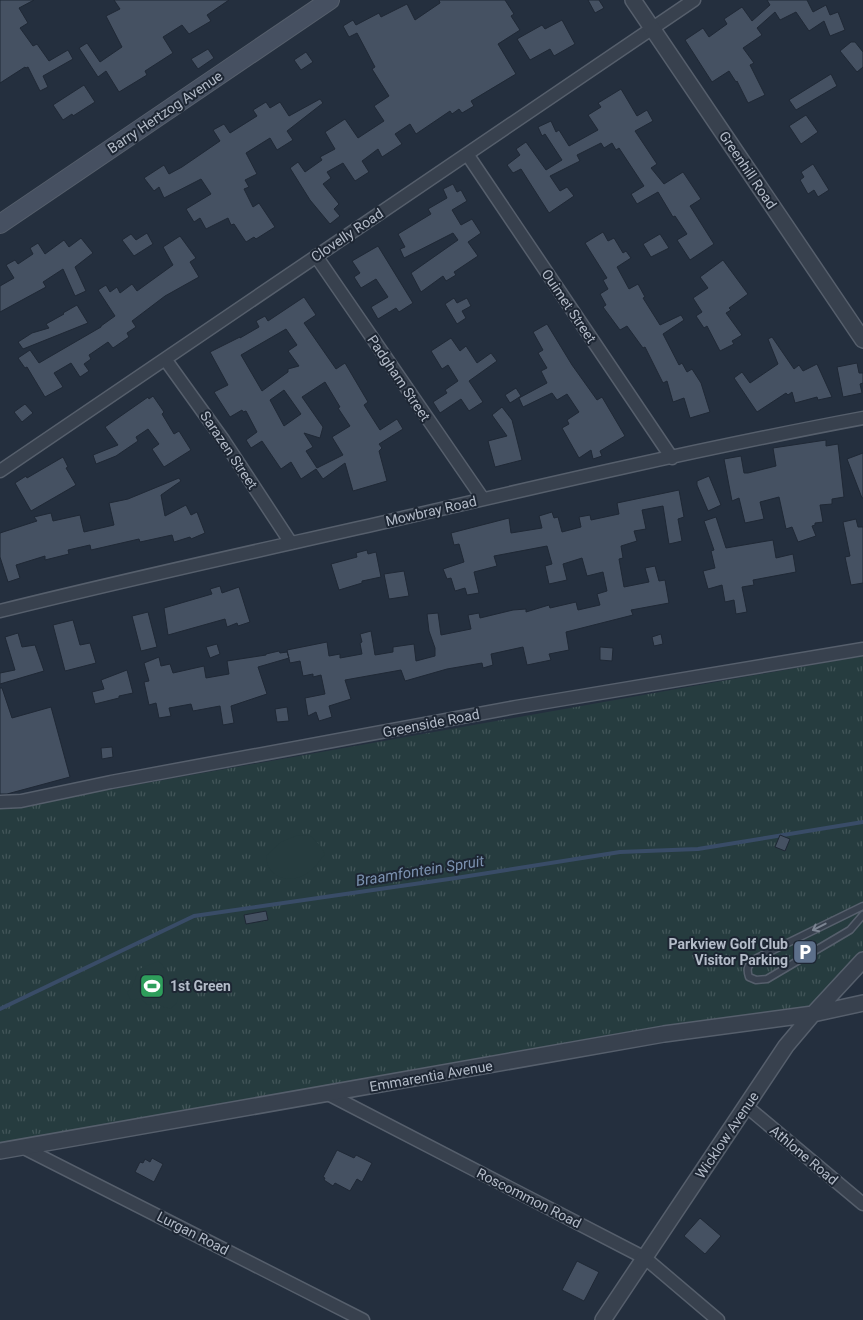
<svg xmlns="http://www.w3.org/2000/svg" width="863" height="1320" font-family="Roboto,sans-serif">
	<defs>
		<pattern id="grass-tufts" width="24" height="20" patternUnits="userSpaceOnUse" patternTransform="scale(1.25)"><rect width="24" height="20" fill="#263c3f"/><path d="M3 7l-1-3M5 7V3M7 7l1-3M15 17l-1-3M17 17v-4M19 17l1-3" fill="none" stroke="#435659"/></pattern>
	</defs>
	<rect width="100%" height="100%" fill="#242f3e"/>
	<path fill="url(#grass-tufts)" d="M863,656V954L813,1014L0,1151V809Z"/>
	<path fill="#263c3f" d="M298,835L310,836L319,844L325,854C320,860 315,868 309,872C292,885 267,879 266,856L281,842Z
		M159,961L167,971L170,984L178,992L177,1002L171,1009L160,1006L157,1002L147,1005L141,998L131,1000L127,993L132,987L139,969Z"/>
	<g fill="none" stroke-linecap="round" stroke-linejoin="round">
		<path stroke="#394c67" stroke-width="4" d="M0,1009L194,916L456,878L620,852L698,849L863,822"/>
	</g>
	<path fill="#455162" stroke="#1f2835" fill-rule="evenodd" d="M0,0H34L19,8L28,23L20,28L33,46L37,44L49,61L68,50L73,59L43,76L48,87L40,91L28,67L26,68L25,67L0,83Z
		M114,0H229L207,15L211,21L189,34L182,25L163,37L173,53L145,71L147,75L119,92L106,71L98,77L79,48L87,43L100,62L122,47L106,16L120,9Z
		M439,0H505L514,14L511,16L520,30L498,44L516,74L471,101L474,106L462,113L459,109L452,114L450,111L416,134L410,124L395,134L402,144L382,157L378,149L362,161L369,172L355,181L343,163L327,172L331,178L323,184L339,204L334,209L340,216L330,224L310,200L290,168L298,162L305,172L322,160L320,157L335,149L325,132L345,119L358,138L384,121L374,106L389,96L372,69L375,67L357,33L349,37L343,26L353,20L356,25L379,13L381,17L407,4L415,20L440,3Z
		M588,0H599L604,8L595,13Z
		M767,0H807L813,12L826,5L830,15L838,12L845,30L830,36L824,21L809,31L796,12L780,20L775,12L757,28L762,35L743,48L754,63L750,65L765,95L748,103L737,81L736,82L729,71L712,82L685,40L703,28L709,37L727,24L724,19L742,7L752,21L770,5Z
		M562,20L575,44L554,56L550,49L530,60L517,39L542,25L545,29Z
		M851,42H855L863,52V67L857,72L840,51Z
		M208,49L214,58L198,69L191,59Z
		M306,52L313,62L301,70L294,60Z
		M831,74L837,86L796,110L789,100Z
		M84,85L95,102L73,116L72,114L63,120L53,105Z
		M621,89L637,116L647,110L653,121L635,131L657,164L651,168L664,184L683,172L701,199L690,206L714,244L690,260L677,240L687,234L675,216L673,217L658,192L637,204L631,194L644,186L619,148L616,150L612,143L604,148L601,143L577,155L580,161L550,176L560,191L567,187L574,196L549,213L521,169L513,173L507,165L520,155L516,149L526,142L546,170L562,160L545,134L542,136L538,127L551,121L556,132L559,130L569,146L598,130L588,115L601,107L598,103Z
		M320,99L323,103L287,131L293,140L277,150L270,138L246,153L257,174L245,180L249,187L244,189L253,207L259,203L275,227L256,239L254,237L246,242L234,224L231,225L228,218L206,229L200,218L194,222L186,209L211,194L201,179L164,198L159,187L154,191L144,178L164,165L169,174L182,167L220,141L213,130L224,124L230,133L257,116L253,110L266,102L270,108L280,102L289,116Z
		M806,115L818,132L801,144L789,126Z
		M813,164L829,190L818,197L814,190L808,194L800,180L804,177L801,172Z
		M453,184L457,192L461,190L467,201L452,210L461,225L472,219L481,233L468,242L478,256L454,272L456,275L446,281L443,276L421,292L411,273L458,240L453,233L404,258L400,249L405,247L398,234L431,214L428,209L447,198L443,189Z
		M603,232L608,241L614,238L623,253L626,251L631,258L617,267L629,289L638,284L645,297L643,298L660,325L681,315L684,320L663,334L679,365L682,363L687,372L692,369L701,383L710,412L690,418L684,398L673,402L667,381L663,383L645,347L643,348L627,326L620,330L603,307L606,305L600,294L608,289L603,280L607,278L585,243Z
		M147,233L153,244L134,256L122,240L131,234L136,240Z
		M660,234L669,248L651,257L643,244Z
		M180,236L196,258L190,262L199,277L165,296L132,321L136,327L127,333L129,337L113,348L108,342L89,355L91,359L84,364L89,371L80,377L71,363L54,373L63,387L45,397L27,367L25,368L18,358L30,350L39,363L101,327V326L115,316L98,290L106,285L110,292L117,287L120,293L132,284L137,291L173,265L163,247Z
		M81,238L93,253L75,267L86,291L75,296L63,269L43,282L46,287L0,312V286L14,278L6,265L15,260L18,264L33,254L30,248L38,243L45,254L64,240L69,247Z
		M378,246L413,303L399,312L396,308L378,319L371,307L388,297L376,279L361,288L354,277L360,273L352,261Z
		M723,260L748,294L729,308L731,310L726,313L742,335L732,341L734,344L720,351L707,326L704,328L696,316L702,312L693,298L708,288L700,277Z
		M304,297L316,315L304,323L336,369L345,363L368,402L364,405L380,430L397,419L403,429L379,444L382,448L379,451L387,481L353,491L345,463L323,479L316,469L301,479L291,462L281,469L262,441L251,448L246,440L257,432L246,411L243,412L242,410L230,417L214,392L228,385L210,352L240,337V338L259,327L256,321L265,316L268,321ZM286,329L297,345L288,351L299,366L288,369V372L262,391L241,355ZM325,382L340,407L338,408L350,426L332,437L343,455L317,468L306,451L313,447L304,433L320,438L323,427L302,397ZM284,390L301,414L284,426L270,400Z
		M454,298L457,303L467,298L471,306L462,311L466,318L457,324L445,304Z
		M77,305L88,323L23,349L18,342L32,333L49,328L46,324L64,314L63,313Z
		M547,324L572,365L597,400L602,397L625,436L600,451L602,456L593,459L591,450L579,458L562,428L569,424L567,420L579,412L567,394L557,400L552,393L523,407L519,398L547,383L541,371L547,368L538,353L543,350L533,332Z
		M772,337L794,369L799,365L803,371L817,364L832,397L818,400L817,397L795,403L792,392L788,395L786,393L757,412L734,378L742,372L750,383L778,364L768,339Z
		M451,338L460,351L466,346L477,363L491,353L497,361L469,381L483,402L469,411L461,399L440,413L433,402L447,393L445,390L458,381L448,365L442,369L431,351Z
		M857,363L859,373H863V383L860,384L862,393L843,397L837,367Z
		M516,388L521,396L510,403L505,395Z
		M153,396L164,412L162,414L174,434L179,431L191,450L164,467L152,449L159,444L148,429L136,437L138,441L116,456L96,464L93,455L118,445L105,427L148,397L149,399Z
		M25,404L33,413L22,422L14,412Z
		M502,407L512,420L522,460L495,467L488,441L507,436L492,415Z
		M826,440V446L838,444L844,497L832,499V504L820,505L823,522L815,523V525L812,526L816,536L798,542L792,527L786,529L779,497L760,502L764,519L745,523L739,498L732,501L724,459L741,456L744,473H748L776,466L773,448Z
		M863,453V498H862L847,459Z
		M63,457L68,467L66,468L76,485L31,511L15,483L26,476L27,478Z
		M709,476L721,505L708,511L697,485V481Z
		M179,478L181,481L161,495L165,516L186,505L191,515L197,512L205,533L191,539L190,537L174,542L172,535L140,542L139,539L91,550L90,545L68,550L69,554L45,560V556L16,565L20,578L8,582L0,557V533L37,521L34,517L51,513L53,521L80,515L84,532L114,525L109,503L128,499Z
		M679,490L684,517L678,519L682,541L669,544L663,506L642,510L646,529L634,531L637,541L621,546L623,558L619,559L624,587L649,582L645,568L655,566L659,581L665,580L669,603L631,610L633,615L566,632L569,650L549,654L551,660L527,665L523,647L491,654L493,665L483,668L482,663L447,669L405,681L401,670L345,680L351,699L329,706L332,717L319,721L316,712L308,716L305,698L325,694L321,675L313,677V674L303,676L300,661L290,663L287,650L327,642L329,656L340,654V658L362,654L360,643L362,642L360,634L371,631L375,655L393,652V647L414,644L416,661L435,656V648L429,631L427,614L438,613L441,635L471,629L468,615L479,613L480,618L513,610L526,609V612L549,605L550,608L576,602L578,610L600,605L597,594L607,591L603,572L587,576L582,558L563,564L567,580L549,584L545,566L552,564L547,546L494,556L497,566L474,572L479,593L467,595L465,588L455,591L451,578L447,579L443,569L464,562L459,544L454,545L451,533L509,518L511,533L542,528L539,516L552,512L554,518L558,517L562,532L581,527L579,517L590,515L591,520L619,514L617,503Z
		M716,517L726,548L773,540L776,558L793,554L796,572L753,580L754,585L742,587L747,612L736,614L734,600L725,602L722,585L708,589L703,571L715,568L711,551L714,550L704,521Z
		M856,519L858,527H863V583L851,585L845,557L850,556L843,522Z
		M367,550L368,554L376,552L381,577L362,581V583L339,590L331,564L357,557L356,553Z
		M404,571L409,596L389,599L384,574Z
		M220,586L222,593L239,587L250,622L238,626L237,623L227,627L225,619L168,635L164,608L212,594L210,589Z
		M148,612L157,647L141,651L132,616Z
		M73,620L80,645L90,643L96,663L65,671L53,625Z
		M18,633L22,647L35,645L44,671L0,684V673L15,670L5,637Z
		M661,634L663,644L654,646L652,637Z
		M217,644L220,654L210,658L206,647Z
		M600,647L613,648L612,661L600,660Z
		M279,651L280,653L287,652L289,658L258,667L267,694L231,706L234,723L223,725L220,706L193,711L191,704L169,708L171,716L159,718L156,703L149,705L144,682L149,681L144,663L159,657L161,666L170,664L173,673L204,666L206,678L229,674L227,661L266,655V654Z
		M127,670L133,693L119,696V698L95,704L92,692L104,689L101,680Z
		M0,688H2L12,718L51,707L70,777L7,794H0Z
		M287,707L289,721L277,722L275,709Z
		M112,747L113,757L102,759L101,748Z
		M780,835L790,839L785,851L775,847Z
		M266,911L268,920L246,924L244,915Z
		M337,1150L354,1158L356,1155L372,1163L362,1182L357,1179L350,1191L335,1183L333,1186L324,1180L325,1178L323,1177Z
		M152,1158L163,1164L154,1182L135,1172L140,1162L143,1163L145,1159L150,1162Z
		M700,1218L721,1236L705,1254L684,1236Z
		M577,1261L599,1272L584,1301L562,1290Z"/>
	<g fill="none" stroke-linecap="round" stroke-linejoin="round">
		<defs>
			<path id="service" d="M863,906L755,959C748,965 746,968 749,977L756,980L767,979L850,930L863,915"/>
			<path id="minor" d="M467,154L672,458
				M316,256L483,499
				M165,359L224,441L291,543
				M0,471L694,0
				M0,611C128,579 257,551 385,522C544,485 703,448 863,418
				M0,802L21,801L111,782L516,707L863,649
				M328,1094L645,1258L718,1320
				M746,1106L863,1204
				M22,1147L363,1320"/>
			<path id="tertiary" d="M633,0L863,340
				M0,1151L664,1034L813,1014L863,1003
				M603,1320L786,1046L813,1014L863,960"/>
			<path id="secondary" d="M0,224L330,0"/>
		</defs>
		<use href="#service" stroke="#565f6c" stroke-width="9"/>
		<use href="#minor" stroke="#565f6c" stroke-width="15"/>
		<use href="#tertiary" stroke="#565f6c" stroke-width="18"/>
		<use href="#secondary" stroke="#565f6c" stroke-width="20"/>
		<use href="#service" stroke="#38414e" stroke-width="6"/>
		<use href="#minor" stroke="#38414e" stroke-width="12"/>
		<use href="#tertiary" stroke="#38414e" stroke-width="15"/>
		<use href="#secondary" stroke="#465061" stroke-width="18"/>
	</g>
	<defs><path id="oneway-shaft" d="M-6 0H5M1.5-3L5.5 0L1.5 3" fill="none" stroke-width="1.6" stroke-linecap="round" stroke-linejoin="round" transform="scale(1.25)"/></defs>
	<use stroke="#7c8592" href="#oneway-shaft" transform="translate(819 927) rotate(153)"/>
	<defs>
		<symbol id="parking-square" viewBox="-11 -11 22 22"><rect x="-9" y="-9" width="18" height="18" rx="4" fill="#5c6f8a" stroke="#1d2633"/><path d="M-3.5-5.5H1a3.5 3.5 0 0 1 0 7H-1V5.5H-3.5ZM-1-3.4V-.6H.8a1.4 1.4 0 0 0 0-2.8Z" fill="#fff"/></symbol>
		<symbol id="stadium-square" viewBox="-11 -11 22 22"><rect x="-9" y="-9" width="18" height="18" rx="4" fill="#2e9e5b" stroke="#1d2633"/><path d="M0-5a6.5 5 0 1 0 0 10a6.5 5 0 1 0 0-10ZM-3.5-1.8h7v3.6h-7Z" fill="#fff"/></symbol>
	</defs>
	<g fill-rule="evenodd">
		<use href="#parking-square" x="791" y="938" width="28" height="28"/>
		<use href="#stadium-square" x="138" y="972" width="28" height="28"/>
	</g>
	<g text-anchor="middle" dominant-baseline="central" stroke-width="4" stroke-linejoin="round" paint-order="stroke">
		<g font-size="14" fill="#b4bcc9" stroke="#1d2633">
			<text transform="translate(165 112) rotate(-34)">Barry Hertzog Avenue</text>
			<text transform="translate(748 170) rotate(56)">Greenhill Road</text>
			<text transform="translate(347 235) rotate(-34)">Clovelly Road</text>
			<text transform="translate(569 306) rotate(56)">Ouimet Street</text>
			<text transform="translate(399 378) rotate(56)">Padgham Street</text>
			<text transform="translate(229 450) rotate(56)">Sarazen Street</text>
			<text transform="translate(431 511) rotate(-13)">Mowbray Road</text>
			<text transform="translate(431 723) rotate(-11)">Greenside Road</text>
			<text transform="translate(431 1076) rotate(-10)">Emmarentia Avenue</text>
			<text transform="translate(727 1135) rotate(-56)">Wicklow Avenue</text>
			<text transform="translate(804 1155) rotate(40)">Athlone Road</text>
			<text transform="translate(529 1198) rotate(27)">Roscommon Road</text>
			<text transform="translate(193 1233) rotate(27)">Lurgan Road</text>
		</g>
		<g font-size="14" font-weight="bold" fill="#b4bcc9" stroke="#1d2633" text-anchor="end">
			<text x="788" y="944">Parkview Golf Club<tspan x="788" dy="16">Visitor Parking</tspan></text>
			<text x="170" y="986" text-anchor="start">1st Green</text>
		</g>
		<g font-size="15" font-style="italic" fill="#7c92b1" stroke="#1d2633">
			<text transform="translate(420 871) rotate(-9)">Braamfontein Spruit</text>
		</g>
	</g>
</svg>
